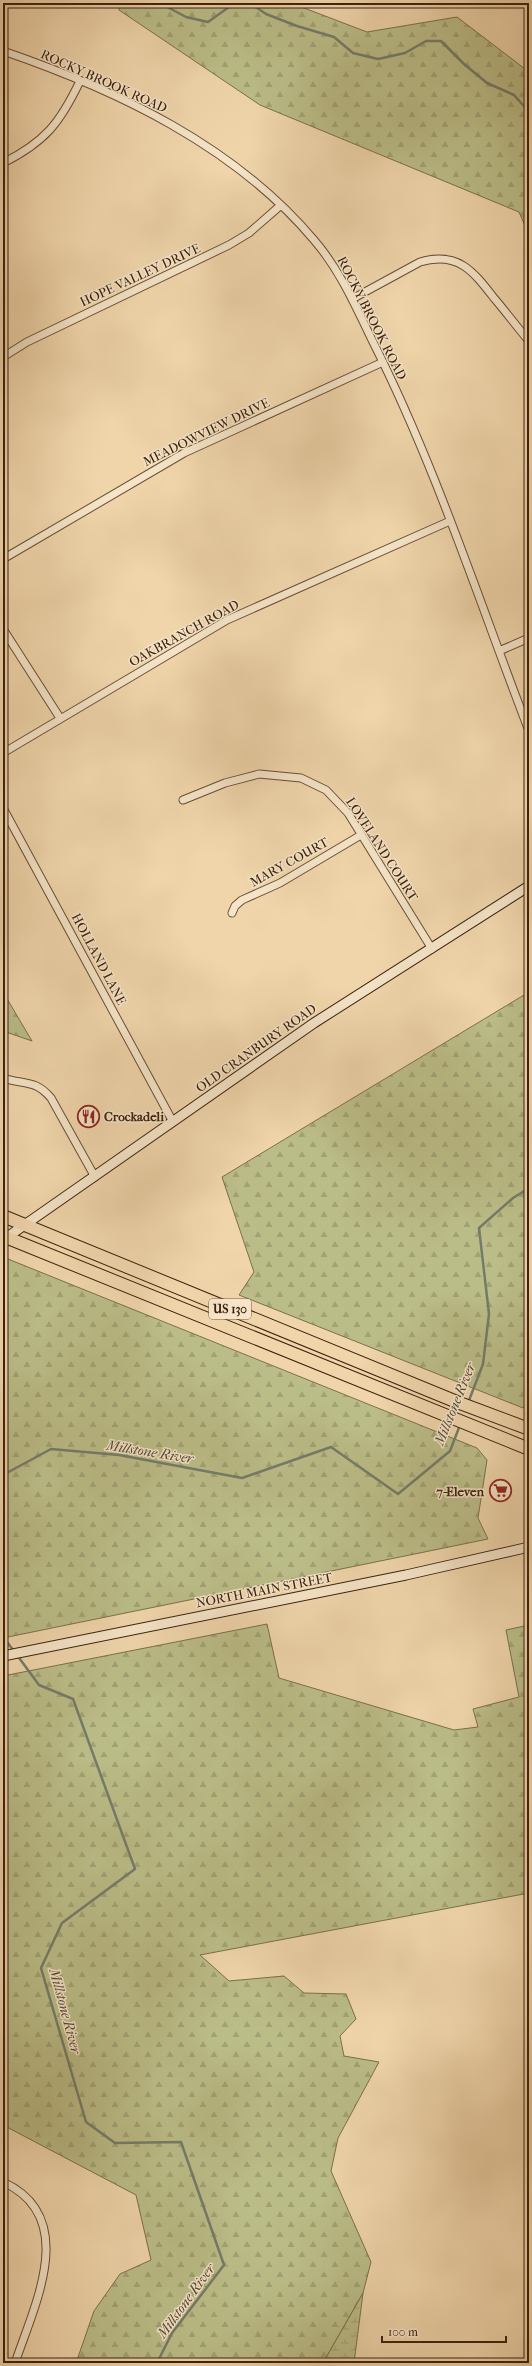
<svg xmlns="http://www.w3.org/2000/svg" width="532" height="2366" font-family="'IM FELL French Canon',serif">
	<defs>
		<pattern id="forest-firs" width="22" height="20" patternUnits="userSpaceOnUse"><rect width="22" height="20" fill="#bbbd88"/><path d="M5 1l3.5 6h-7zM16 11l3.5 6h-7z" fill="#a2a274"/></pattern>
		<pattern id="wetland-marsh" width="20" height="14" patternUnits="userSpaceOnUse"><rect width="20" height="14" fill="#bbbd88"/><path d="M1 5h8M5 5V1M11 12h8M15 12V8" fill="none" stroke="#a2a274"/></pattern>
	</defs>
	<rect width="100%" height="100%" fill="#f0d5ab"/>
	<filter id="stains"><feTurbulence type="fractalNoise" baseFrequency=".005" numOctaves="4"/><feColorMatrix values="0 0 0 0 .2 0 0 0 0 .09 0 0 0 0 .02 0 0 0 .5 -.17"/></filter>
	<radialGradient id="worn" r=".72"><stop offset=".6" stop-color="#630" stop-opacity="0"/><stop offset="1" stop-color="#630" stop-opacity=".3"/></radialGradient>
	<path fill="url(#forest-firs)" stroke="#7c6f4b" d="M120,3H291L367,32L457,17L529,72V235L519,212L260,105L119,10Z
		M3,992L32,1041L3,1031Z
		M529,992V1401L523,1408L239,1295L254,1272L222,1177Z
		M3,1257L477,1448L487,1460L478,1518L488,1539L3,1638Z
		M267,1624L279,1678L454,1730L478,1727L473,1709L519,1697L506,1630L529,1625V1893L200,1955L229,1981L284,1976L304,1993L346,1994L356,2019L340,2036L344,2056L379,2062L338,2138L331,2171L371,2262L363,2293L323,2363H76L94,2311L120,2274L151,2260L136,2195L3,2125V1676Z"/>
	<path fill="url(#wetland-marsh)" stroke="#7c6f4b" d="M363,2293L354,2363H323Z"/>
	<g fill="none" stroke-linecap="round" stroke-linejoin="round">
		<path stroke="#747c6a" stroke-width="2.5" d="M160,3L186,17L208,22L229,7L239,3
			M250,3L266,14L297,26L334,37L353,53L378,59L405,53L426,41H441L464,64L487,83L514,95L529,112
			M468,1403L483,1364L489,1314L479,1228L513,1198L529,1188
			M3,1475L51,1449L119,1455L242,1478L331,1447L398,1494L450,1451L460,1425
			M3,1637L14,1651
			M17,1655L39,1685L73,1699L135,1869L62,1923L41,1968L86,2122L115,2143L181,2142L224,2265L172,2333L157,2363"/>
		<defs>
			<path id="street" d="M3,51C117,90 235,146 314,240C340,270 356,307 373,342C436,467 479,601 529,731
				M3,163C45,142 60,123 80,81
				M352,299L420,262C458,251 473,271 494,298C506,312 517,327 529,341
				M3,357L27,342L229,245L249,233L281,205
				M3,559L184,453L383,362
				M3,629L60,718
				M499,651L529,638
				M3,753L227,620L450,521
				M183,800L225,783L259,774L301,778L326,790L348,813L432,949
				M3,808L173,1122
				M232,913L235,906L242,900L280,883L361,835
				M3,1078C24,1085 35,1079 51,1098L95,1177
				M3,2182C80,2217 34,2306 15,2363"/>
			<path id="secondary" d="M3,1240L314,1023L529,886
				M3,1656L406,1575L529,1547"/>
			<path id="highway" d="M3,1216L457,1402L529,1429
				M3,1236L529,1449"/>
		</defs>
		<use href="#street" stroke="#694e35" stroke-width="9"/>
		<use href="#secondary" stroke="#3c210e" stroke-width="11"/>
		<use href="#highway" stroke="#3c210e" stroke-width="14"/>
		<use href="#street" stroke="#f5e4c8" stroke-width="7"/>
		<use href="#secondary" stroke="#f5e4c8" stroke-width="9"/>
		<use href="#highway" stroke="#f0d5ab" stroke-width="12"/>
	</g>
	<defs>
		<symbol id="restaurant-ring" viewBox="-11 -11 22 22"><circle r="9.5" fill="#f5e4c8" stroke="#8f2418" stroke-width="1.5"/><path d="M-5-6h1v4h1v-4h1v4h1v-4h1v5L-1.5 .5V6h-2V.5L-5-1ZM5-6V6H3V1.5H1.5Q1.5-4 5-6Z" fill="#8f2418"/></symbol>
		<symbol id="supermarket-ring" viewBox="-11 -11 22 22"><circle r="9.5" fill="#f5e4c8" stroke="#8f2418" stroke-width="1.5"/><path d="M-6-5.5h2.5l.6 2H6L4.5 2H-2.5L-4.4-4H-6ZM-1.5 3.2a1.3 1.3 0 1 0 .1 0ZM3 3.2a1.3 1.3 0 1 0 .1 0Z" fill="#8f2418"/></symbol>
	</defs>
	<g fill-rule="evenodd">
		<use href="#restaurant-ring" x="76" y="1104" width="25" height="25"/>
		<use href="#supermarket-ring" x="488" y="1478" width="25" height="25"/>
	</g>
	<g text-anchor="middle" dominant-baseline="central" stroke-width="3" stroke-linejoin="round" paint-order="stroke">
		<rect fill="#f5e4c8" stroke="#745c46" stroke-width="1" x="209" y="1299" width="42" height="20" rx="3"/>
		<g font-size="12" font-weight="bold" fill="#3c210e">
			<text x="230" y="1309">US 130</text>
		</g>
		<g font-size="13" fill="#3c210e" stroke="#f5e4c8">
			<text transform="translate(104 81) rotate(24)">ROCKY BROOK ROAD</text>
			<text transform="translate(140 275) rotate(-25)">HOPE VALLEY DRIVE</text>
			<text transform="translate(372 318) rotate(63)">ROCKY BROOK ROAD</text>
			<text transform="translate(206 432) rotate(-26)">MEADOWVIEW DRIVE</text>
			<text transform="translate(184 633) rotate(-29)">OAKBRANCH ROAD</text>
			<text transform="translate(382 849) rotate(57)">LOVELAND COURT</text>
			<text transform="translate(289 862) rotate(-29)">MARY COURT</text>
			<text transform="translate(99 959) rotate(62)">HOLLAND LANE</text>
			<text transform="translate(256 1048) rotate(-35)">OLD CRANBURY ROAD</text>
			<text transform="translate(264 1590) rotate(-11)">NORTH MAIN STREET</text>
		</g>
		<g font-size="13" font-weight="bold" fill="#3c210e" stroke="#f5e4c8" text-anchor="start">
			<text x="104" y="1116">Crockadeli</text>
			<text x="484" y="1491" text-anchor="end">7-Eleven</text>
		</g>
		<g font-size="14" font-style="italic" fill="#544734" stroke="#f5e4c8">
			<text transform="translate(455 1404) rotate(-68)">Millstone River</text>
			<text transform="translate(150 1452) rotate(9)">Millstone River</text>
			<text transform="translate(65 2011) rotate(75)">Millstone River</text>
			<text transform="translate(186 2301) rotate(-54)">Millstone River</text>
		</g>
	</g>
	<rect width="532" height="2366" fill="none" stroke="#f0d5ab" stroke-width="16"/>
	<rect x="4" y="4" width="524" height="2358" fill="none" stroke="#3c210e" stroke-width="2"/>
	<rect x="8" y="8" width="516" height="2350" fill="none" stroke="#3c210e"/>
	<path d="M382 2336v6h124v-6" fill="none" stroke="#3c210e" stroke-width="2"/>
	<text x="388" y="2336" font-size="12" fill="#3c210e" stroke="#f5e4c8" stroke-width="3" paint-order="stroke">100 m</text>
	<rect width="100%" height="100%" filter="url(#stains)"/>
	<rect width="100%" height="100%" fill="url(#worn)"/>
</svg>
